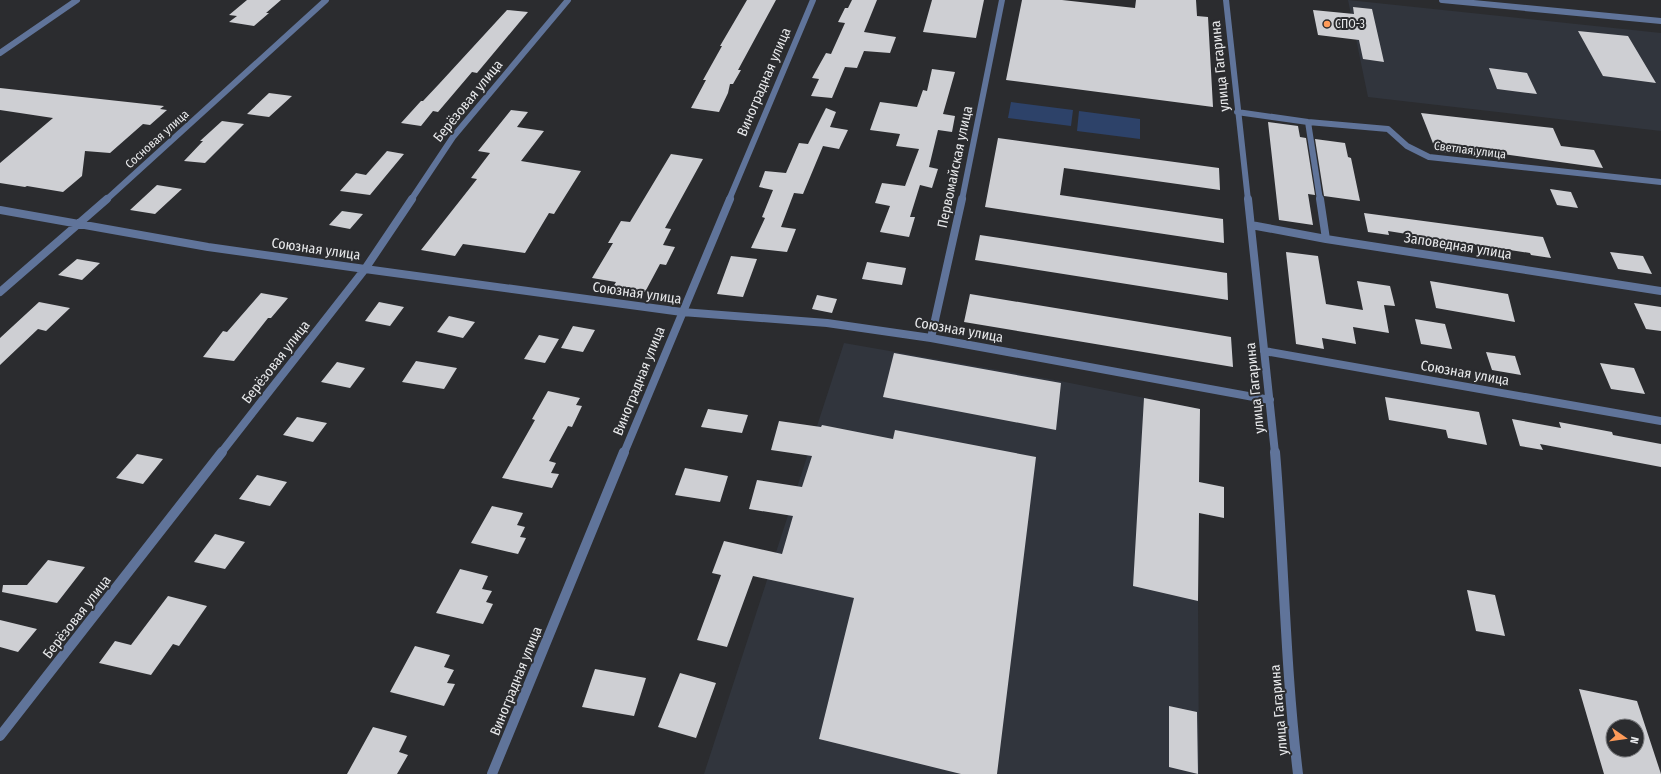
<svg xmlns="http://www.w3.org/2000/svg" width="1661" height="774" font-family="'Fira Sans Condensed',sans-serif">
	<rect width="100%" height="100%" fill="#2b2c2f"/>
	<path fill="#31353d" d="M1348,0L1661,33V131L1368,97Z
		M844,343L1060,381L1200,409L1198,601L1199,774H704Z"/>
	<path fill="#2d4269" d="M1011,102L1073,110L1071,126L1008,118Z
		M1079,111L1140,119V139L1077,131Z"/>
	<path fill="#cecfd3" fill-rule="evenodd" d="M247,0H281L266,13H269L254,26L229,22L237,16L229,15Z
		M747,0H776L738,70H741L733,84H730L728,93L719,112L691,108L706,80H703L722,46H720Z
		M852,0H877L864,32L896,37L890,53L864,51L857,68L845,67L832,98L811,96L819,79L812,78L826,53L831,54L845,23L838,22L845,8H848Z
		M932,0H984L976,38L923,32Z
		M1022,0H1062L1135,8L1136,0H1196L1197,16L1208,17L1213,107L1006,80Z
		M1353,7L1372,9L1384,62L1363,59L1359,40L1318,35L1313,10L1354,14Z
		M507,10L528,12L477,73L472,72L438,112L433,111L421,126L401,123L421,101H423L439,84Z
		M1578,31L1628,36L1656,83L1603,76Z
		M1489,68L1527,73L1537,94L1497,89Z
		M932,69L955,72L943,114L955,116L952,132L938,130L929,167L938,169L932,188L920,185L910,217H915L909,237L880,232L890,206L875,203L882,183L905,186L919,149L896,146L900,134L870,130L880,102L917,107L923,90L927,91Z
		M0,88L164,106L160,109L167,110L150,125L143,124L110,153L85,151L82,176L63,192L27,186L25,187L0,183V163L53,118L0,110Z
		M269,93L292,96L269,117L247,114Z
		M826,108L836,112L830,127L848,130L839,149L823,146L803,194L794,193L781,227L796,229L787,252L751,248L765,218L762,217L773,190L759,187L765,171L786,173L799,143L808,144Z
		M511,110L528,112L517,127L544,131L521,161L581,171L554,214L549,213L525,253L463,244L455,256L421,250L477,179L471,178L490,153L478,151Z
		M1421,113L1553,128L1561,146L1594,150L1603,168L1474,150L1476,156L1436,151Z
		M222,121L244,124L205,163L184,161L203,141H200Z
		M1268,122L1298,126L1300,137L1306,138L1315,195L1308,194L1313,225L1279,220Z
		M998,138L1219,168L1220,190L1064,168L1060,195L1223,219L1224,243L985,207Z
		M1315,139L1345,143L1348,157L1351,158L1360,201L1324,196Z
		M387,151L404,154L370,195L340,191L356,173L366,175Z
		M671,154L703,159L665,228L671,229L663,245L675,247L666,265L660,264L645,292L613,287L616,282L592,278L613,243H608L621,221L630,222Z
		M157,185L182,189L155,214L130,210Z
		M1550,189L1571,192L1578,208L1557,205Z
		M342,211L363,214L350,229L329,225Z
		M1364,213L1543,237L1551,258L1531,255L1530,253L1432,238L1388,231L1389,235L1368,232Z
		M980,235L1227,273L1228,300L975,260Z
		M1286,252L1318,256L1326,304L1363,310L1357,281L1390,286L1395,306L1384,305L1389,333L1353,327L1356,344L1322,338L1324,349L1296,344Z
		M1610,252L1643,256L1652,274L1618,269Z
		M731,256L757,259L743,297L717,294Z
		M77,259L100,263L82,280L58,275Z
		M867,262L906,268L902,285L862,279Z
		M1430,281L1508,294L1515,322L1436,308Z
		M261,293L288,298L271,318H268L234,361L203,357L223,331L227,332Z
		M970,294L1231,337L1233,367L964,322Z
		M817,295L837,299L832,313L812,309Z
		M39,302L70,308L46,331L38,329L0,365V338Z
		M379,302L404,307L390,326L365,321Z
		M1634,303L1661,307V331L1646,329Z
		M449,316L475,322L463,338L437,332Z
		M1415,319L1445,324L1452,349L1421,344Z
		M573,326L595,330L583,352L561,348Z
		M539,335L559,339L545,363L524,359Z
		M1486,352L1515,356L1521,375L1492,370Z
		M894,353L1061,383L1056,430L883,397Z
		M416,361L457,368L444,389L402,382Z
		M337,362L365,368L350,388L321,382Z
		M1600,363L1634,368L1645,394L1611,389Z
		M548,391L580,398L576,405L582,406L572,427L568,426L549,461L556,463L551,473L559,474L552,488L502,478L535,420L532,419Z
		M1385,397L1479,412L1487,445L1448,438L1446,430L1389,420Z
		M1144,398L1200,409L1199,482L1224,487V518L1199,513L1198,601L1133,586Z
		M708,409L748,415L742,433L701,427Z
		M297,417L327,423L313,442L283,435Z
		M1512,419L1561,428L1559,422L1612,432L1613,435L1661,444V467L1540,444L1543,450L1520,446Z
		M779,421L821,427L822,425L893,439L895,430L1036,457L997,774H961L819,739L854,598L753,576L727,647L697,640L721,575L712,573L724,541L782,554L793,516L749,509L757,480L802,487L812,456L771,450Z
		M137,454L163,459L143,484L116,478Z
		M685,468L728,476L720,502L675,495Z
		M257,475L287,482L270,506L239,499Z
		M492,506L523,513L517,525L525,527L520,537L526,538L518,554L471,543Z
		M215,534L245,542L225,569L194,562Z
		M48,560L85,567L57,603L2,592L3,585H27Z
		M460,569L488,576L482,589L492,591L486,602L493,604L483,624L436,613Z
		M1467,590L1495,595L1505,636L1476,631Z
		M168,596L207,606L179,646L173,644L151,675L99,663L115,641L131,645Z
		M0,620L37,629L18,652L0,647Z
		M415,646L450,655L444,667L454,670L447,683L455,684L444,706L390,692Z
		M595,669L646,678L634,716L582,707Z
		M680,673L716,683L696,738L658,727Z
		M1579,689L1637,701L1661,774H1604ZM1613,726H1637V750H1613Z
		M1169,706L1197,712L1198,774L1169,767Z
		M373,727L407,736L399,752L408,755L397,774H347Z"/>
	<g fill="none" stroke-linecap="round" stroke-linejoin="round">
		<path stroke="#60749a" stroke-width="6" d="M1226,0L1248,200
			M1442,0L1661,21
			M0,53L77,0
			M1237,112L1308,122L1388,129L1407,146L1429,157L1661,182
			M1308,122L1320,200
			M106,200L326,0
			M411,200L453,137L568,0
			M729,200L813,0
			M962,200L1002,0"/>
		<path stroke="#60749a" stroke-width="8" d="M1248,199L1275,453
			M1320,199L1326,239
			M0,210L208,247L365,269L682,312L827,323L931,338L1270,400
			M1251,225L1326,239L1661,291
			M0,292L107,199
			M931,338L962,199
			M1264,351L1661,421
			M221,453L365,269L412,199
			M624,453L730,199"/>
		<path stroke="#60749a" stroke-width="10" d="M1275,452C1284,559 1285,667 1298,774
			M0,736L222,452
			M492,774L624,452"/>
	</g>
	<circle fill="#fe9b59" stroke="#2b2c2f" stroke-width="1.5" cx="1327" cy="24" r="4"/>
	<g text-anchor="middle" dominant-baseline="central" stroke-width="4" stroke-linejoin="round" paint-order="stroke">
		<g font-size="12" fill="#e9eaec" stroke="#2b2c2f" text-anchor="start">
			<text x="1335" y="24">СПО-3</text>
		</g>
		<g font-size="12" fill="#e9eaec" stroke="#2b2c2f">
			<text transform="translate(157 139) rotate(-42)">Сосновая улица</text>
			<text transform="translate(1470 150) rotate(7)">Светлая улица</text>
		</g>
		<g font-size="14" fill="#e9eaec" stroke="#2b2c2f">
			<text transform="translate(1220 66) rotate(-96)">улица Гагарина</text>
			<text transform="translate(764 82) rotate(-67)">Виноградная улица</text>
			<text transform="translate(468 101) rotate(-51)">Берёзовая улица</text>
			<text transform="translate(955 167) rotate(-78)">Первомайская улица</text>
			<text transform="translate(1458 246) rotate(9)">Заповедная улица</text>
			<text transform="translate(316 249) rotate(8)">Союзная улица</text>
			<text transform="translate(637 293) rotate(8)">Союзная улица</text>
			<text transform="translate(959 330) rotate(10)">Союзная улица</text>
			<text transform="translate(276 362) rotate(-52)">Берёзовая улица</text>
			<text transform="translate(1465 373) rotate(10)">Союзная улица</text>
			<text transform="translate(639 381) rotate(-68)">Виноградная улица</text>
			<text transform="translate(1255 388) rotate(-96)">улица Гагарина</text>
			<text transform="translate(77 617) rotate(-52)">Берёзовая улица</text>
			<text transform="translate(516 681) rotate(-68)">Виноградная улица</text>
			<text transform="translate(1279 710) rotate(-95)">улица Гагарина</text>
		</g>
	</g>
	<g transform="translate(1625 738) rotate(103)"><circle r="19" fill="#2b2c2f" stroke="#77787b"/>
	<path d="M0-3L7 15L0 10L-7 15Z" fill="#fe9b59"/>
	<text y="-6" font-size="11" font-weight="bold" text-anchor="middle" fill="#e9eaec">N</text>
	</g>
</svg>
